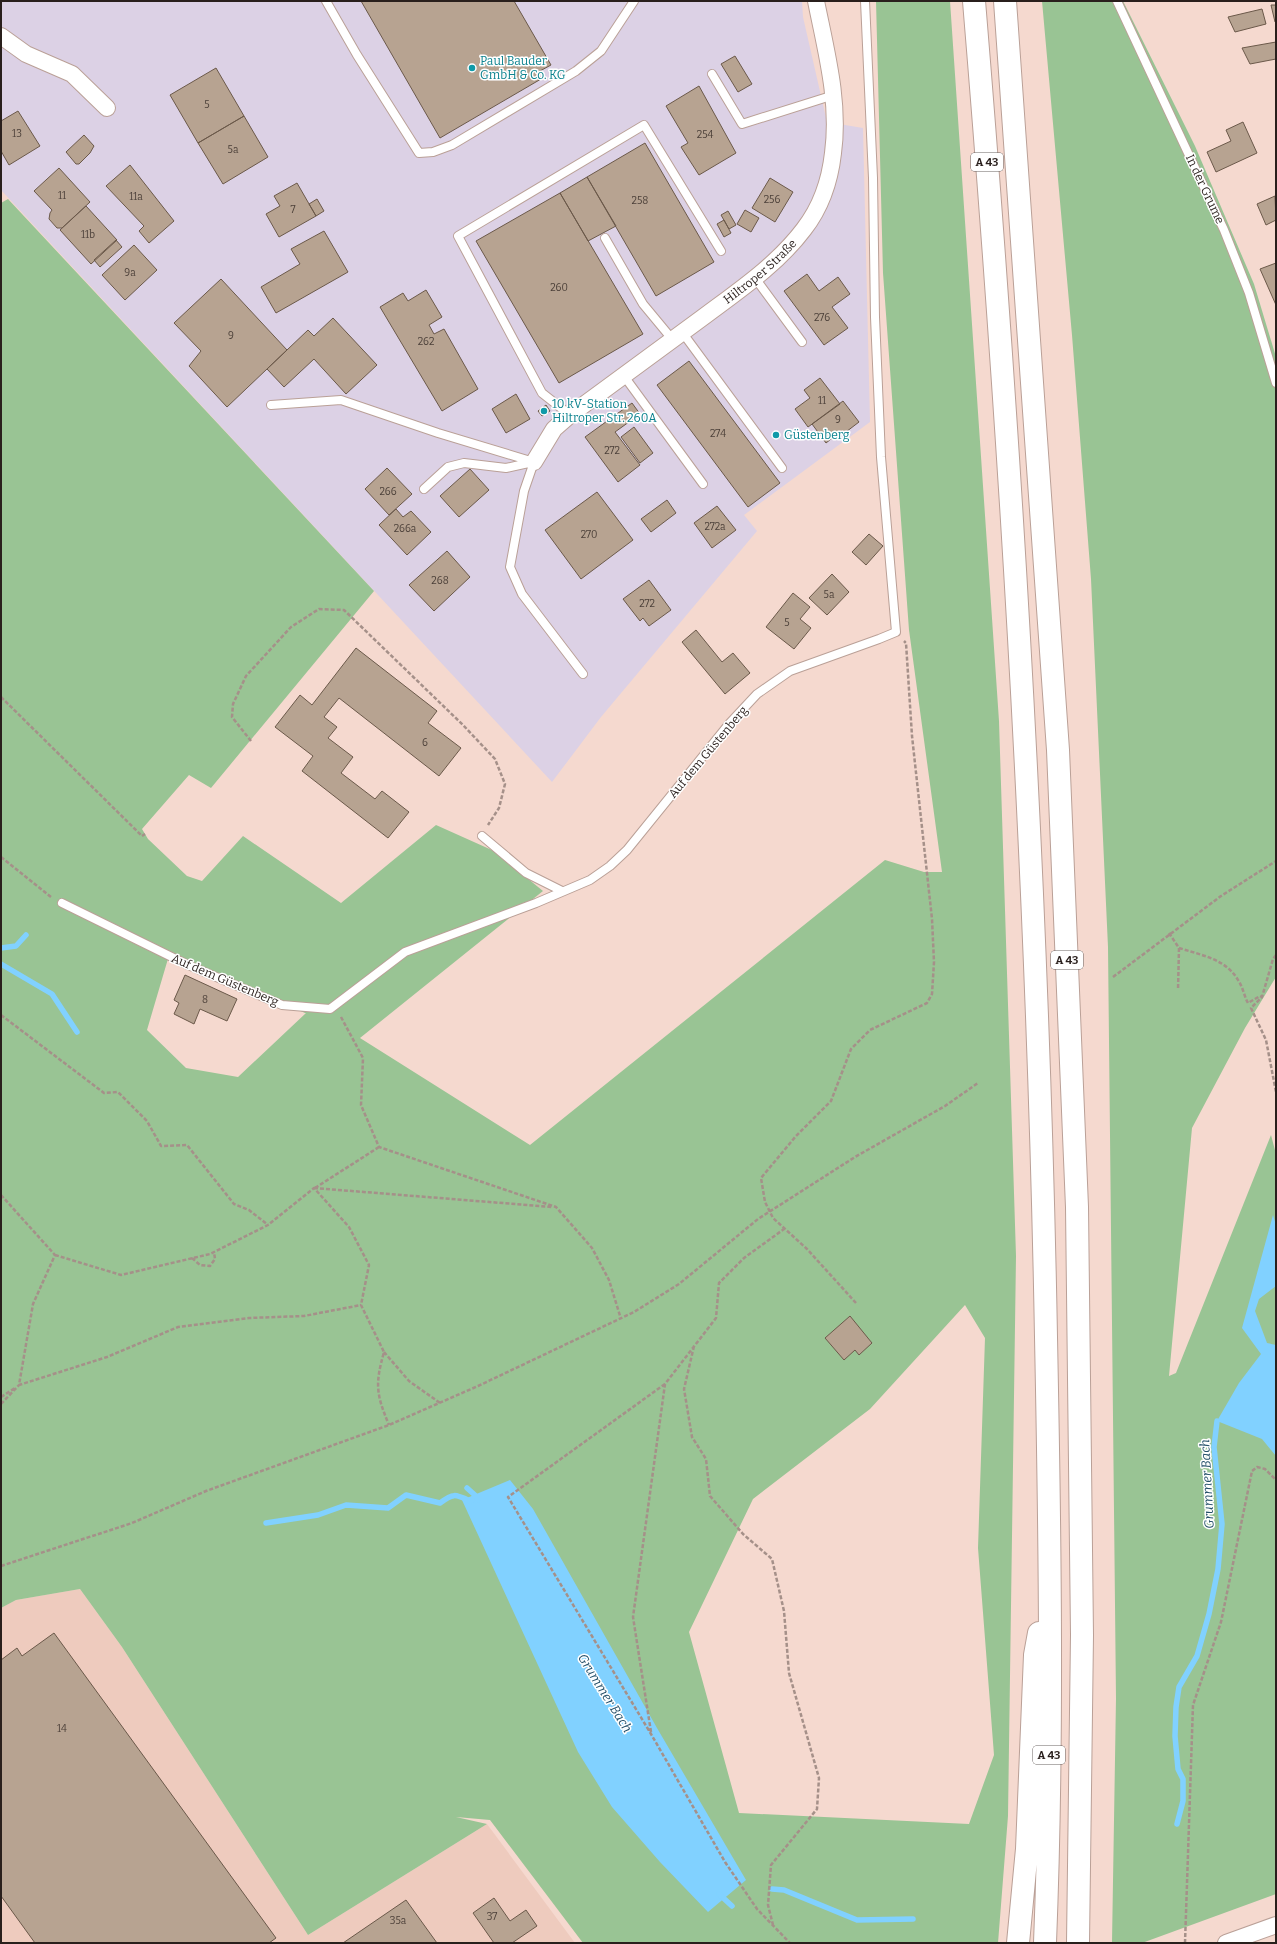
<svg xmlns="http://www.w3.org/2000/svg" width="1277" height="1944" font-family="Bitter,serif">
	<rect width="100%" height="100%" fill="#f5d9cf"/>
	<path fill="#eecbbe" d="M80,1589L122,1647L308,1935L487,1824L575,1943H1V1608L16,1600Z"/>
	<path fill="#dcd1e5" d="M1,1H802L803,17L827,122L863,128L870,422L744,515L757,531L601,717L552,782L1,190Z"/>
	<path fill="#99c494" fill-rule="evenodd" d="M876,1H950L999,721L1016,1256L1008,1816L998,1943H583L490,1820L456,1817L487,1824L308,1935L122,1647L80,1589L16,1600L1,1608V203L8,199L374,591L211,788L189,775L142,829L148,839L187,876L202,881L243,836L341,903L436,825L494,851L543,891L360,1038L530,1145L885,860L924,872H942L909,630L883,273ZM170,952L305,1013H306L238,1077L186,1068L147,1030ZM965,1305L985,1338L978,1548L994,1755L969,1824L739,1813L689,1632L753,1499L870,1409Z
		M1042,1H1123L1195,146L1254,284L1276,357V977L1245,1028L1192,1128L1169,1376L1176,1373L1271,1135L1276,1154V1894L1142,1943H1112L1116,1698L1108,947L1091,579L1072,335Z"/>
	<path fill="#81d1ff" d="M1273,1215L1276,1225V1286L1259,1299L1255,1311L1267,1343L1276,1345V1456L1262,1439L1217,1421L1239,1383L1261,1354L1242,1328Z
		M510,1480L533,1509L657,1728L746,1880L708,1912L660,1862L612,1807L578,1752L462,1500Z"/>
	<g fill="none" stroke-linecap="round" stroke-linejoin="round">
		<path stroke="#81d1ff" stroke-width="5.5" d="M1,948L16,946L26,935
			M1,964L52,994L77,1032
			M467,1488L477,1497L478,1500
			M266,1523L318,1515L346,1505L388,1508L406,1495L440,1503C453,1493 455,1494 470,1501L472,1500
			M1177,1824L1183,1801V1779L1178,1769L1175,1736L1176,1707L1179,1687L1197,1656L1209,1614L1218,1569L1222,1524L1214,1447L1217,1421
			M772,1889L784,1890L857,1920L913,1919
			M719,1894L732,1906"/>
	</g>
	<path fill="#b7a391" stroke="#6b594a" d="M361,1H514L551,65L538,72L541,79L440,138Z
		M1271,5H1276V21L1275,22Z
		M1262,9L1266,24L1235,32L1228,17Z
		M1276,42V59L1250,64L1242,48Z
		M735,56L752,84L738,92L721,64Z
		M216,68L244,116L198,143L170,95Z
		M699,86L736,153L699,175L681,147L688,143L666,106Z
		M18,111L40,146L9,165L1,151V121Z
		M244,116L268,157L223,184L198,143Z
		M1243,122L1257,153L1216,172L1207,152L1231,141L1226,130Z
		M84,135L94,146L90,153L79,164H76L66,152Z
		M645,143L714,262L656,296L587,177Z
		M130,165L174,221L149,243L139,231L144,226L106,186Z
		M59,168L90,202L62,228H57L49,219L50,213L52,210L34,191Z
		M587,177L616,226L588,241L560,193Z
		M770,178L793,192L775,222L752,208Z
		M297,183L316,216L279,237L266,214L280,206L274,196Z
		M560,193L643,334L559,383L476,241Z
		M1275,196L1276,220L1266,225L1257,204Z
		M317,199L324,211L316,216L309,204Z
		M86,206L117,240L91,264L60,230Z
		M745,210L759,218L751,232L737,224Z
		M728,211L736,225L729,229L721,215Z
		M724,220L731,233L724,237L717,224Z
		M324,231L348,272L276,313L261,287L300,264L291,249Z
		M116,240L122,247L100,267L94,260Z
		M134,245L157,270L125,300L102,275Z
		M1276,263V305L1260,269Z
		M807,274L819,291L838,277L850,294L832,307L848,328L824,345L784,291Z
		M221,279L287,350L227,407L189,366L201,351L174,323Z
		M426,290L442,317L429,325L434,334L444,329L478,389L442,411L380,307L403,293L408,301Z
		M333,318L377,365L346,394L314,359L284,387L267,369L308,330L314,336Z
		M689,361L780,483L748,507L657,385Z
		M820,378L840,404L808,427L795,409L810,398L804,390Z
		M516,394L530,419L506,433L492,409Z
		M843,401L859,422L842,435L840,432L826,443L812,424Z
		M632,403L640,414L615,432L640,465L618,482L585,437Z
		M546,405L550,411L542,416L538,411Z
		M634,427L653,453L640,463L621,437Z
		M387,468L412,494L389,515L365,489Z
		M470,469L489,490L459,517L440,496Z
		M597,492L633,540L581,579L545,530Z
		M667,500L676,513L651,532L641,519Z
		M717,506L736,530L712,548L694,523Z
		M396,509L403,517L411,511L431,532L407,555L379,525Z
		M869,534L883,546L866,565L852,552Z
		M447,551L470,577L434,611L409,585Z
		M832,574L849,592L827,615L809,598Z
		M649,580L671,610L649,626L643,618L640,621L623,599Z
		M793,593L810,607L800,619L811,628L794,649L766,627Z
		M696,630L722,662L733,653L750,673L725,694L682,642Z
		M356,648L437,711L428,723L461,748L439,776L339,698L324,717L337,727L328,738L353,757L341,773L375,799L382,791L409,812L388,838L302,771L313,756L275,727L300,695L312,705Z
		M185,975L237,999L227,1021L200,1009L194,1024L174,1014L179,1003L174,1000Z
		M850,1316L872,1343L859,1355L855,1350L844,1360L825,1338Z
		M54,1633L276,1938L269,1943H35L1,1896V1660L17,1648L22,1656Z
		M494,1898L510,1921L526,1910L537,1926L512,1943H494L473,1913Z
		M406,1900L437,1943H343Z"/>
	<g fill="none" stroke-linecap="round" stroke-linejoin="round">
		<defs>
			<path id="service" d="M326,1L357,55L419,153L433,152L452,145L576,71L601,51L634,1
				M1117,1L1224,230L1249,293L1276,383
				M712,74L742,124L834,95
				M605,238L643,304L672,339
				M755,278L802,342
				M682,332L782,468
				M624,376L703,484
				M271,405L341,400L438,433L534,462
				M570,415L542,393L458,236L644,125L721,251
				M534,462L524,491L510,567L522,594L583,674
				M424,489L448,467L464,463L506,468L533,462
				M482,836L526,873L562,891
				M62,903L188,965L282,1005L330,1009L405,952L536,903L590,880L610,866L627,850L729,724L757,694L790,671L879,639L896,632L881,457L875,317L873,178L865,1"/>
			<g id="minor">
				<path d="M1,36L26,54L72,74L107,108"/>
				<path id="s1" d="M534,462L554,429L570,415C614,383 658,350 702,318C738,291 777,265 804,229C821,207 830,180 833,153C840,102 826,51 816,1"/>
				<path d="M1226,1943L1276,1925"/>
			</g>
			<path id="motorway" d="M974,1C1011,446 1038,891 1046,1337C1050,1539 1053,1741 1045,1943
				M1005,1L1058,750L1077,1207L1082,1635L1078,1943
				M1018,1943L1027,1849L1035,1655L1039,1633"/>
		</defs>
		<use href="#service" stroke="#baa097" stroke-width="10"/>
		<use href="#minor" stroke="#baa097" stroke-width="18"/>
		<use href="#motorway" stroke="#baa097" stroke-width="24"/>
		<path stroke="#a59089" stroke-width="2.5" stroke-dasharray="4 2" stroke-linecap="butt" d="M1,697L142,836L145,834
			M251,741L232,717L233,704L246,676L291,627L319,609L344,610L463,725L495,759L505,784L499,808L488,825
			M1,857L51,897
			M1169,933L1179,948L1178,990
			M1179,948C1201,955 1226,959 1238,980C1243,987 1244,996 1248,1003L1260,996L1262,997
			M1276,955L1273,959L1262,997L1251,1008L1266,1040L1276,1092
			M1113,977L1221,896L1276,861
			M1,1015L104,1093L118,1092L147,1121L161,1146L187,1145L234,1204L249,1210L268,1225
			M341,1017L363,1058L361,1105L379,1147L556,1207L592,1248L609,1280L621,1319
			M314,1188L552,1207
			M315,1188L379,1147
			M1,1195L55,1255L33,1304L19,1385L107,1357L178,1327L249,1318L304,1316L361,1305
			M55,1255L121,1275L210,1254L268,1225L314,1188L349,1227L369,1265L361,1305L384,1352C375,1384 376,1394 389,1425
			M192,1258L200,1265L210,1266L215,1259L214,1252
			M856,1303L807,1249L773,1218L765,1202L761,1178L796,1136L831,1101L851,1049L870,1030L927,1003L932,994L934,962L932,919L912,736L906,643L904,641
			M694,1346L684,1389L692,1437L706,1459L710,1496L743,1534L772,1559L784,1611L789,1673L819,1778L817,1809L771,1865L768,1905L773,1925
			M384,1352L409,1381L440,1403
			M665,1384L508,1497L651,1734L725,1862L757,1909L790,1943
			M1,1397L15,1388
			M1,1404L19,1385
			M1,1566L132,1523L206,1491L389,1425L478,1386L634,1312L679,1284L758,1219L855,1157L945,1106L978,1083
			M651,1732L633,1617L665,1384L716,1318L719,1283L744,1258L784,1229
			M1185,1943L1193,1705L1221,1622L1252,1471L1257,1467L1265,1469L1276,1480"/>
		<use href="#service" stroke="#fff" stroke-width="8"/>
		<use href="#minor" stroke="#fff" stroke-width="16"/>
		<use href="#motorway" stroke="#fff" stroke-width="22"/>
	</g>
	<g fill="#0f9aa8" stroke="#fff" stroke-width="1.5">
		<circle cx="472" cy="68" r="4"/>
		<circle cx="544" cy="411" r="4"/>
		<circle cx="776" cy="435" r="4"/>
	</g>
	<g text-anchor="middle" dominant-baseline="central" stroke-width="3" stroke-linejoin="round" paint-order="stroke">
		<g font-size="10" fill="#4c4039">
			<text x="207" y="105">5</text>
			<text x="17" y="134">13</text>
			<text x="705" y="135">254</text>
			<text x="233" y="150">5a</text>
			<text x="62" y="196">11</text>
			<text x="136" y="197">11a</text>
			<text x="772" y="200">256</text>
			<text x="640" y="201">258</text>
			<text x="293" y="210">7</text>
			<text x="88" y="235">11b</text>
			<text x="130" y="273">9a</text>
			<text x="559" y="288">260</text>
			<text x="822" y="318">276</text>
			<text x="231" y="336">9</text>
			<text x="426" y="342">262</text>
			<text x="822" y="401">11</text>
			<text x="838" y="420">9</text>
			<text x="718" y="434">274</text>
			<text x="612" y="451">272</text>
			<text x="388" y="492">266</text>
			<text x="715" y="527">272a</text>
			<text x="405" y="529">266a</text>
			<text x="589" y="535">270</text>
			<text x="440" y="581">268</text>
			<text x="829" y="595">5a</text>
			<text x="647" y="604">272</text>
			<text x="787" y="623">5</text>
			<text x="425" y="743">6</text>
			<text x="205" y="1000">8</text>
			<text x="62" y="1729">14</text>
			<text x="492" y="1917">37</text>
			<text x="398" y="1921">35a</text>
		</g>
		<g fill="#fff" stroke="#696260" stroke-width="1">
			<rect x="971" y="153" width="32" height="18" rx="3"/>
			<rect x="1051" y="951" width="32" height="18" rx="3"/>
			<rect x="1033" y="1746" width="32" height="18" rx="3"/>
		</g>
		<g font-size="11" font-weight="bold" fill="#291f1c">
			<text x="987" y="162">A 43</text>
			<text x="1067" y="960">A 43</text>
			<text x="1049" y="1755">A 43</text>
		</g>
		<g font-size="12" fill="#0d838f" stroke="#fff" text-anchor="start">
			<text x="480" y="61">Paul Bauder<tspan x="480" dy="14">GmbH &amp; Co. KG</tspan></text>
			<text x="552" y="404">10 kV-Station<tspan x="552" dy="14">Hiltroper Str. 260A</tspan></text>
			<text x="784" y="435">Güstenberg</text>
		</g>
		<g font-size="12" fill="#291f1c" stroke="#fff">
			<text transform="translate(1205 189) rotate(65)">In der Grume</text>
			<text stroke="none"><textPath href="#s1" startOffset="298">Hiltroper Straße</textPath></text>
			<text transform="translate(708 752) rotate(-50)">Auf dem Güstenberg</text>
			<text transform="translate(225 980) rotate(23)">Auf dem Güstenberg</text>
		</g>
		<g font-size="13" font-style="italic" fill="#27526b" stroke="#fff">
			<text transform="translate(1207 1484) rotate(-93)">Grummer Bach</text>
			<text transform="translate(605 1693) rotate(58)">Grummer Bach</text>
		</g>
	</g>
	<rect width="1277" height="1944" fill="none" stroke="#291f1c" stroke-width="4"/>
</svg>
